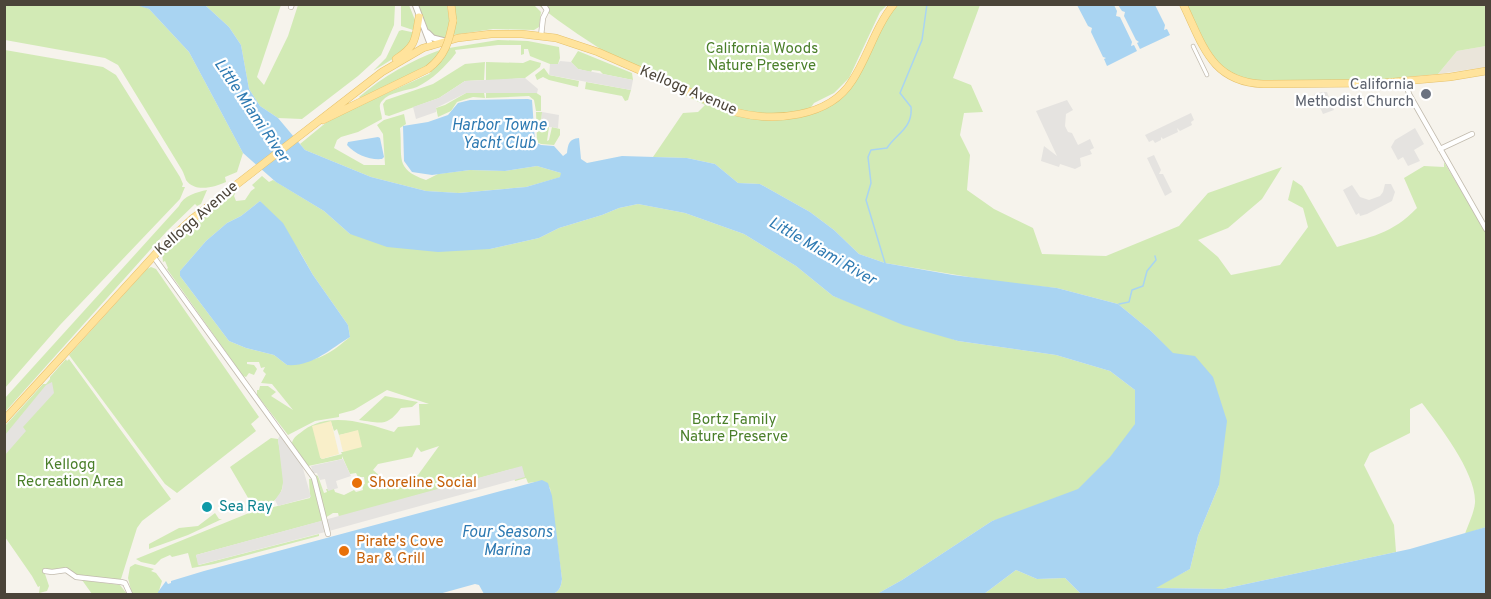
<svg xmlns="http://www.w3.org/2000/svg" width="1491" height="599" font-family="Overpass,sans-serif">
	<rect width="100%" height="100%" fill="#f6f3ec"/>
	<path fill="#eae5da" d="M1486,46V67L1438,74L1457,51Z"/>
	<path fill="#d2eab5" fill-rule="evenodd" d="M136,4L149,9L189,52L243,153L237,172L225,177L226,182C215,187 195,193 186,180C185,177 184,174 182,170L118,65L105,58L5,40L4,5Z
		M205,5H281L257,77L264,85L288,36L298,5H395L394,25L381,55L358,76L302,119L278,118L260,106L249,89L241,45L229,27Z
		M401,5H409L415,20L416,31L401,26Z
		M417,5H447L450,25L447,37C427,42 423,19 417,5Z
		M452,5H534L541,12L539,27L534,30L493,29L453,35Z
		M538,5H887L880,12L849,78L834,93L814,103L809,110L841,95L894,5H980L953,78L971,85L983,112L964,113L960,135L970,155L967,190L994,209L1033,228L1042,254L1106,256L1179,226L1208,193L1282,167L1262,199L1228,228L1198,240L1218,257L1231,275L1280,265L1308,227L1303,208L1288,200L1293,180L1302,186L1337,247C1370,237 1392,234 1417,208L1404,178L1424,166L1444,167V162L1486,232V527L1465,534C1468,525 1474,513 1475,503C1477,474 1439,425 1422,403L1410,409V433L1370,453L1364,465L1394,525L1396,552L1223,589L1154,588L1190,569L1198,536L1219,485L1173,354L1151,331L1118,304L1057,288L1005,283L885,263L859,254L834,230L810,212L760,184L738,183L715,164L687,158L653,157L683,113L698,112L705,105C645,77 590,46 538,5Z
		M1183,5H1486V46L1457,51L1438,74L1406,77V82L1263,84L1221,70Z
		M402,30L416,33L404,52L373,71L386,58L399,31Z
		M498,40L528,41L559,47L560,58L558,64H550L530,56L528,49H524V54L521,55V45H498L455,50L456,53C445,67 433,79 417,87C406,91 389,92 382,101C377,106 382,113 382,119L358,132L341,137L337,140L334,148L364,165H385L383,134L377,125L384,120L404,114L406,124L400,128C403,158 394,169 426,180L438,174L470,170L505,171L537,166L561,173V177L526,187L458,193L426,191L371,177L305,150L300,144L328,121L343,113L429,74L439,63L449,48Z
		M5,50L103,67L116,75L180,177L183,184L182,187H185L180,199L60,325L5,388Z
		M440,50L441,52L426,68L360,98L359,97C384,76 410,61 440,50Z
		M578,51L632,73L633,80L603,74L600,71L592,70L591,72L578,69L571,62Z
		M530,60L541,63L540,67L525,78L486,81V62L523,63Z
		M485,62L484,80L465,81L439,98L389,116L385,115L383,104L386,100L433,84L465,64Z
		M544,68L549,75L579,81L578,87L549,80L543,77L537,80L535,75Z
		M586,82L631,90L628,100L625,101L622,96L585,89Z
		M535,92L541,96V111H536L534,100L529,96L486,98V93Z
		M466,93H484L485,98L473,97L457,102L451,111L438,117L436,108L445,105Z
		M536,112H542L541,126L549,127L547,141L549,140L552,127L560,129V135L554,145L541,144L537,142Z
		M262,176L269,182L273,180L324,211L350,234L490,249L539,238L559,228L602,215L619,208L638,204L685,213L744,234L796,266L833,296L958,341L1056,355L1110,371L1135,390L1142,483L992,521L902,580L877,594H553C560,591 561,586 562,579L550,488L542,481L528,483L526,478L515,481L512,469L339,517L338,513H333L325,518L316,475L318,476L324,493L327,492L326,489H334L335,492L344,495L354,490L356,492L363,490L362,485L365,484L364,477H358L356,473L350,474L342,456V459L308,466L292,443C293,437 299,434 304,430C329,411 367,423 394,432L398,427L420,425L419,404H429L387,390L354,410L339,414V417L315,421L288,435L257,395V390H259L260,386H268L276,392L271,396L293,410L272,384L261,383L266,374L263,371L265,367L261,368L259,362H247V364L254,365L257,369L254,375L249,373L246,377L243,376L167,269L168,268L165,261L163,262L162,253L196,222L236,191L234,196L236,201L245,200L251,191L255,188L252,185ZM260,201L300,252L313,275L348,325L350,337C343,342 337,348 330,352C317,360 302,363 287,365L274,355L246,348L229,341L180,276V271L206,241L227,223L241,216ZM331,422L334,431L337,429L339,435L358,431L343,452H341L342,454L322,459L320,457ZM439,446L418,475L388,483L373,470L378,464L412,457L417,447L421,452Z
		M207,190L201,204L197,206L195,204L167,231L5,412V398L179,206C183,196 197,192 207,190Z
		M151,267L156,269L259,417L251,424L256,431L177,493L165,484L69,355L147,269Z
		M66,359L67,361L69,359L171,499L142,521L137,528L121,579L116,580L76,575L72,571H65L64,573L50,570L45,574L49,586L47,591L39,593L40,586L38,587L32,576L5,537L4,427L43,384H46L50,379V377Z
		M385,396L418,402L412,407L401,408C387,427 381,423 359,420Z
		M271,438L278,439C280,456 292,491 272,502C266,504 259,506 254,508L230,467Z
		M309,479H312L322,521L196,555L199,565L319,534V536L214,564L192,568L188,553L172,557L170,555L161,559L155,565L141,562L136,559L249,513L310,498Z
		M215,513L219,519H222L188,535L149,549V544L179,528L198,526Z
		M135,564L154,569L151,571L156,573L162,581L158,594H132L128,578L130,567Z
		M1016,570L1037,579L1065,578L1081,594H984Z
		M82,580L120,585L127,594H92Z"/>
	<path fill="#f9efc9" d="M331,421L339,454L322,459L320,457L312,426Z
		M358,430L362,447L343,452L339,435Z"/>
	<path fill="#e5e3e0" d="M560,61L571,62L578,69L633,80L631,90L549,75L550,64H558Z
		M525,78L538,89L537,93H466L436,108V112L416,119L413,107L439,98L465,81Z
		M1322,92H1327L1334,110L1323,114L1314,94Z
		M1067,100L1073,110L1066,114L1065,126L1068,132L1072,133L1078,145L1090,139L1094,148L1090,150L1092,154L1080,158L1081,166L1075,169L1060,164L1059,167L1041,161L1044,146L1057,156L1036,111Z
		M542,112L559,115L558,128L541,126Z
		M1191,113L1194,120L1191,122L1192,125L1180,131L1177,128L1178,132L1163,139L1161,137V140L1155,143L1153,140L1149,142L1145,135Z
		M1415,128L1424,144L1414,150L1420,161L1408,166L1403,157L1398,160L1391,147L1395,140Z
		M1154,155L1161,170L1159,174H1163L1172,192L1165,196L1147,158Z
		M1385,184H1391L1395,192L1392,201L1367,214L1360,216L1359,213L1356,215L1343,190L1352,185L1360,197L1369,200L1380,196L1383,192Z
		M52,382L54,393L23,427L26,431L5,455V435L46,385Z
		M280,435L302,465L311,497L278,506L275,500L282,490L283,482L278,439Z
		M343,459L351,476L336,481L338,488L328,491L325,479L320,480L317,473H313L311,466Z
		M522,466L525,477L329,531L198,565L196,555Z"/>
	<path fill="#a9d4f2" d="M136,5H205L229,27L241,45L249,89L260,106L278,118L305,150L371,177L426,191L459,193L526,187L560,177L561,173L537,166L505,171L470,170L432,175L412,172L404,161L403,126L428,122L448,115L458,103L470,100L528,99L532,100L535,142L541,145L554,146L563,156L567,153C568,144 569,139 579,138L581,159L587,163L622,156L687,158L715,164L738,183L760,184L810,212L834,230L859,254L885,263L953,275L1057,288L1118,304L1151,331L1173,353L1195,356L1213,377L1227,421L1219,485L1198,536L1190,569L1156,588L1223,589L1410,549L1486,527V594H1081L1065,578L1037,579L1016,570L984,594H877L902,580L992,521L1078,489L1110,457L1135,424V390L1110,371L1056,355L958,341L903,325L833,296L796,266L744,234L685,213L638,204L619,208L602,215L559,228L539,238L490,249L438,252L387,247L350,234L324,211L276,182L243,153L189,52L149,9Z
		M1077,5H1114L1117,11L1116,16L1120,17L1132,42L1131,46L1134,45L1137,51L1107,66L1104,59L1106,58L1103,57L1091,32L1092,28L1088,26Z
		M1118,5H1155L1165,25L1164,30L1167,29L1170,35L1140,49L1137,43L1139,42L1136,40L1124,16L1125,12L1122,11Z
		M378,137L380,138L384,157L382,159C369,160 356,155 347,145L348,142Z
		M260,201L283,223L313,275L348,325L350,337C330,349 312,367 287,365L274,355L246,348L229,341L180,276V271L206,241L227,223L241,216Z
		M542,480L548,483L552,496L562,579C561,586 560,591 553,594H484L479,585L475,584L439,594H158V592L166,581L168,584L171,583V581L204,571Z"/>
	<g fill="none" stroke-linecap="round" stroke-linejoin="round">
		<path stroke="#a9d4f2" stroke-width="1.5" d="M885,263L866,200L871,183L868,157L871,150L887,148C897,133 913,128 911,107L900,93L922,40L927,4
			M1119,304L1129,302L1132,290L1143,286L1147,271L1156,260L1155,256"/>
		<defs>
			<path id="pedestrian" d="M1193,46L1207,75"/>
			<path id="minor" d="M291,7L292,4
				M541,36L543,18L547,10L543,4
				M1406,82L1409,94L1486,229
				M1440,149L1472,134
				M153,256L314,478L328,534
				M45,571L52,572L66,570L76,577L121,582L125,583L130,594"/>
			<path id="tertiary" d="M415,4L431,46
				M428,33L433,38L445,41"/>
			<path id="primary" d="M451,4L453,21
				M1183,4C1203,45 1211,82 1263,84L1382,83L1450,77L1486,71
				M396,59C417,45 415,39 419,17
				M323,120L428,69
				M4,420L161,248L192,219L382,72L423,48L458,38L491,34H522L556,38L598,52L735,112C773,122 829,118 852,81C868,57 875,27 894,4"/>
		</defs>
		<use href="#pedestrian" stroke="#c2bbae" stroke-width="4.5"/>
		<use href="#minor" stroke="#c2bbae" stroke-width="6"/>
		<use href="#tertiary" stroke="#c2bbae" stroke-width="7"/>
		<use href="#primary" stroke="#e6c16a" stroke-width="8"/>
		<use href="#pedestrian" stroke="#fff" stroke-width="3"/>
		<use href="#minor" stroke="#fff" stroke-width="4.5"/>
		<use href="#tertiary" stroke="#fff" stroke-width="5"/>
		<use href="#primary" stroke="#ffe39c" stroke-width="7"/>
		<defs>
			<path id="primary-bridge" d="M428,69C445,56 449,42 453,21"/>
		</defs>
		<use href="#primary-bridge" stroke="#e6c16a" stroke-width="8" stroke-linecap="butt"/>
		<use href="#primary-bridge" stroke="#ffe39c" stroke-width="7"/>
	</g>
	<circle fill="#6b7280" stroke="#fff" stroke-width="2" cx="1426" cy="94" r="6"/>
	<g fill="#e8710a" stroke="#fff" stroke-width="2">
		<circle cx="357" cy="483" r="6"/>
		<circle cx="344" cy="551" r="6"/>
	</g>
	<circle fill="#0f9aa8" stroke="#fff" stroke-width="2" cx="207" cy="507" r="6"/>
	<g text-anchor="middle" dominant-baseline="central" stroke-width="4.5" stroke-linejoin="round" paint-order="stroke">
		<g font-size="15" fill="#4a7f2a" stroke="#fff">
			<text x="762" y="49">California Woods<tspan x="762" dy="17">Nature Preserve</tspan></text>
			<text x="734" y="420">Bortz Family<tspan x="734" dy="17">Nature Preserve</tspan></text>
			<text x="70" y="465">Kellogg<tspan x="70" dy="17">Recreation Area</tspan></text>
		</g>
		<g font-size="15" fill="#5b616d" stroke="#fff" text-anchor="end">
			<text x="1414" y="85">California<tspan x="1414" dy="17">Methodist Church</tspan></text>
		</g>
		<g font-size="15" fill="#4b4439" stroke="#fff">
			<text transform="translate(688 91) rotate(23)">Kellogg Avenue</text>
			<text transform="translate(197 219) rotate(-41)">Kellogg Avenue</text>
		</g>
		<g font-size="15" fill="#c56008" stroke="#fff" text-anchor="start">
			<text x="369" y="483">Shoreline Social</text>
			<text x="356" y="542">Pirate's Cove<tspan x="356" dy="17">Bar &amp; Grill</tspan></text>
		</g>
		<g font-size="15" fill="#0d838f" stroke="#fff" text-anchor="start">
			<text x="219" y="507">Sea Ray</text>
		</g>
		<g font-size="16" font-style="italic" fill="#2e7ab2" stroke="#fff">
			<text transform="translate(251 111) rotate(56)">Little Miami River</text>
			<text x="499" y="126">Harbor Towne<tspan x="499" dy="18">Yacht Club</tspan></text>
			<text transform="translate(822 252) rotate(30)">Little Miami River</text>
			<text x="507" y="533">Four Seasons<tspan x="507" dy="18">Marina</tspan></text>
		</g>
	</g>
	<rect width="1491" height="599" fill="none" stroke="#4b4439" stroke-width="12"/>
</svg>
